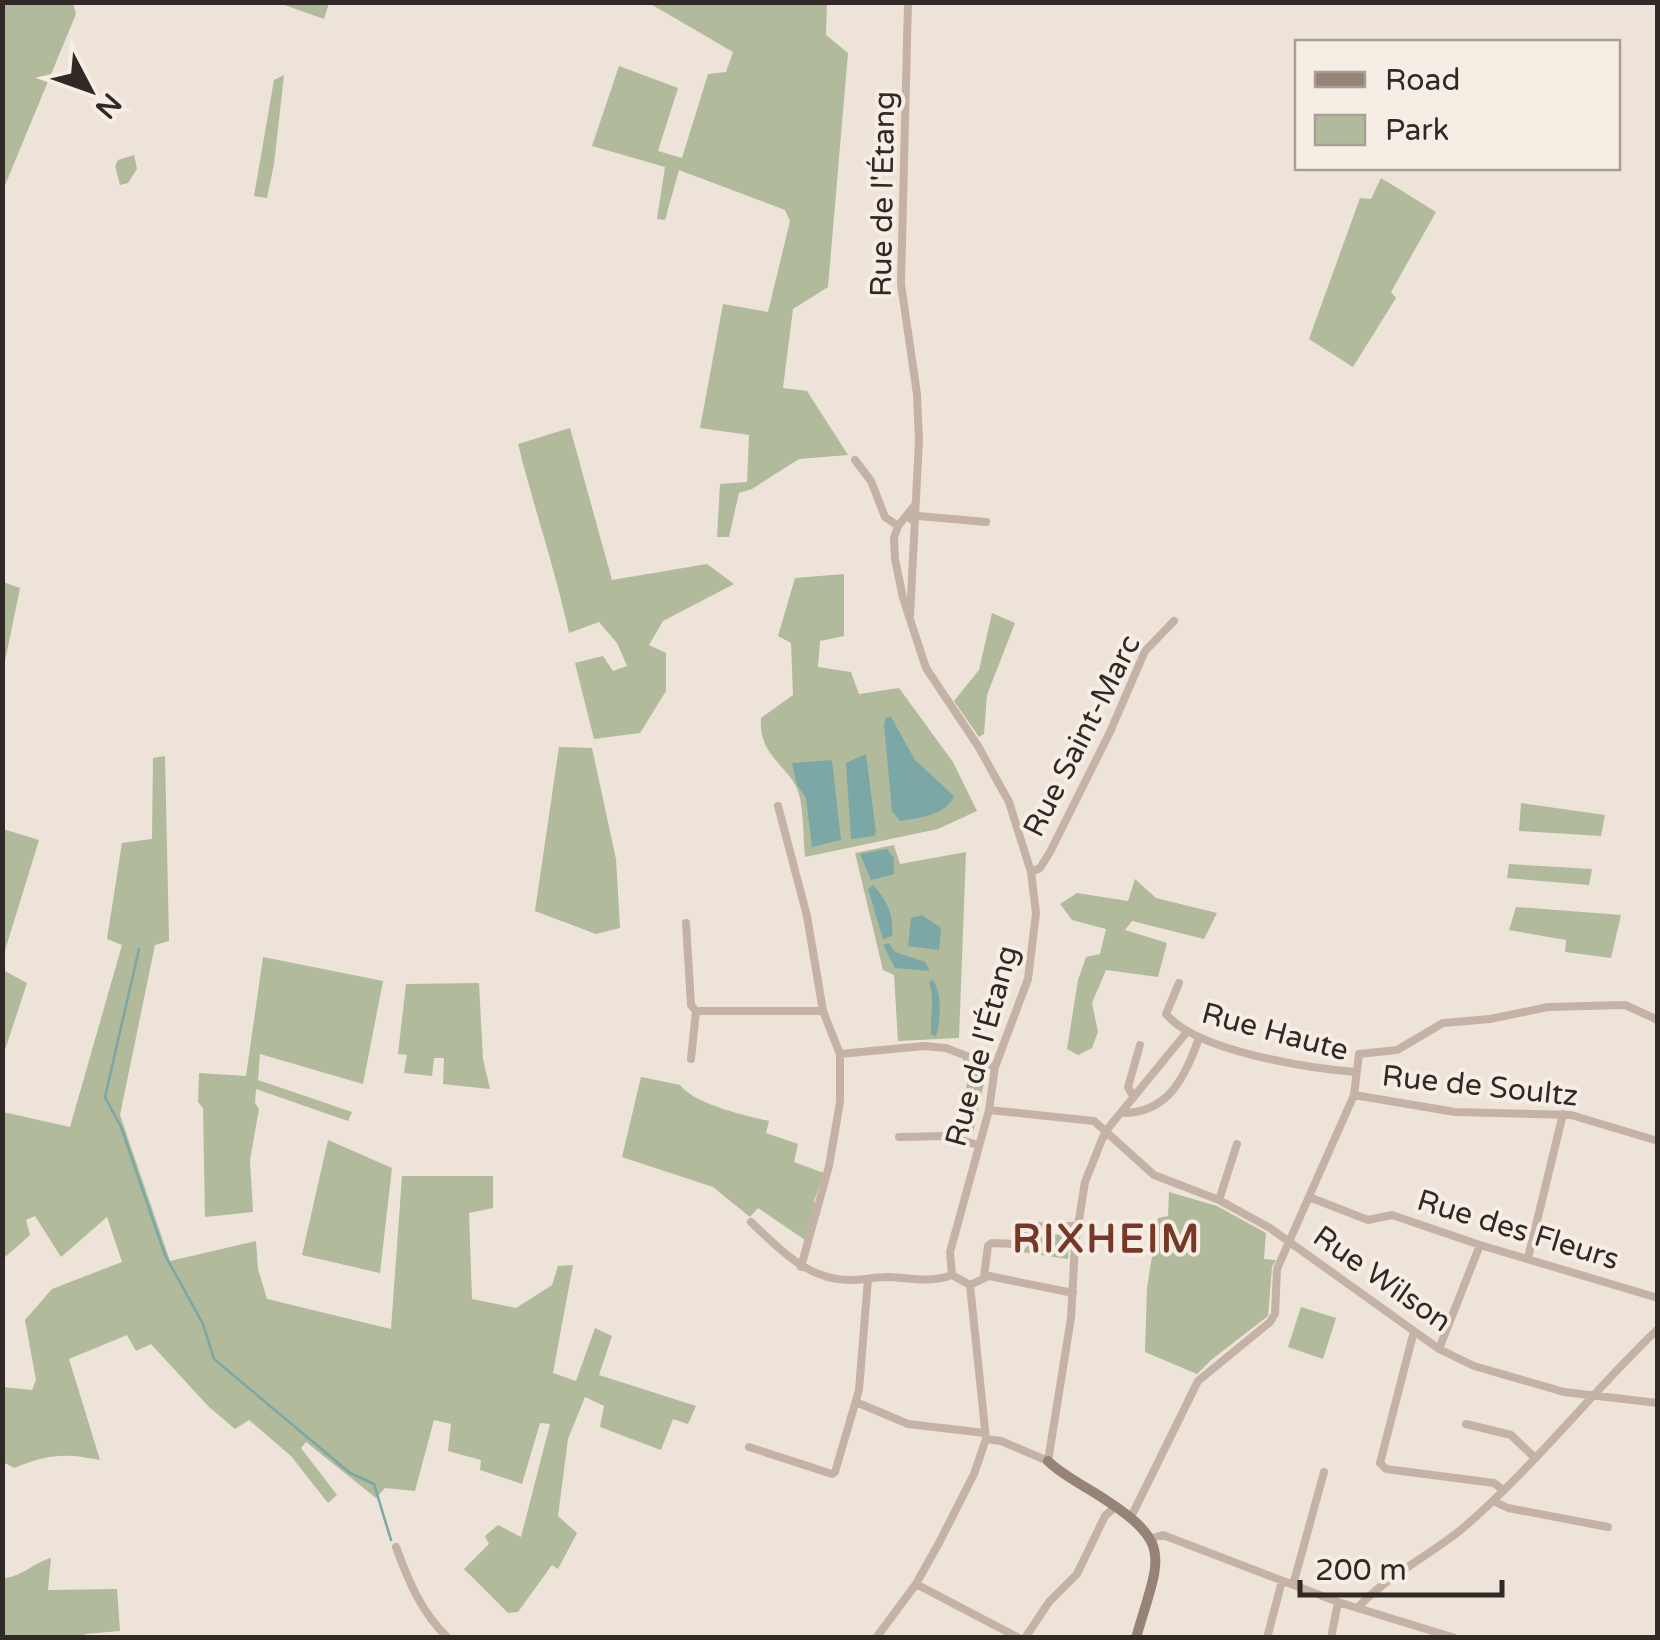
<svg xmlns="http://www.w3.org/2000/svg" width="1660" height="1640" font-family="'Varela Round',sans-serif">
	<rect width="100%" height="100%" fill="#ede3d8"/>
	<path fill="#b1ba9a" d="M3,2L73,3L76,14L3,190Z
		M279,3H329L324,19Z
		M649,3H827L826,35L848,53L828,287L793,309L783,388L807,391L848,455L799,459L752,489L739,493L729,537H717L720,484L747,482L749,435L700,428L723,304L768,312L790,221L785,210L679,170L665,220L657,219L665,167L592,146L619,66L678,88L658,151L682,158L708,74L726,72L733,52Z
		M284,75L274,164L267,198L254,196L274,80Z
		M134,155L137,169L128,183L120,185L115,166L118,160Z
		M1381,178L1436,212L1391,292L1396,298L1353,367L1309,339L1360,198L1371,199Z
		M570,428L612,580L707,564L734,584L663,621L649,645L666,653V691L640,733L594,739L575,663L603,656L613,671L627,666L617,643L599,622L569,633C555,569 534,508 518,444Z
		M844,574V636L820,641L818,667L851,672L859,694L899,688L953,762L977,811L938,829L805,857C803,837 804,813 799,794C791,766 758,758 761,718L793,695L791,643L778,636L795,578Z
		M3,582L20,588L3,671L2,582Z
		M992,613L1015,623L987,695L984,734L979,737L954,701L979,670Z
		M559,747L592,748L616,859L620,928L596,934L535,911Z
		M165,756L169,941L155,945L120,1115L170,1261L256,1241L258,1269L267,1299L391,1329L402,1176H493V1208L469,1213L472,1299L516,1308L552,1285L558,1266L573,1265L553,1373L576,1381L595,1328L612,1336L599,1375L696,1406L688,1424L673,1419L661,1450L600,1427L604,1406L585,1397L568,1439L558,1516L577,1533L558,1569L552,1565L518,1612L508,1613L464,1569L489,1544L485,1536L498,1525L521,1537L550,1424L540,1423L522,1484L480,1470L481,1460L448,1451L451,1424L434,1420L415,1491L385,1488L376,1498L306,1442L301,1448L337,1495L328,1503L291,1456L249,1420L235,1429L208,1406L151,1344L136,1351L127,1335L69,1359L100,1460C63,1453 49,1454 14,1468L3,1462V1387L32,1390L36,1380L25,1320L52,1289L122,1262L107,1217L61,1257L35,1216L26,1220L30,1235L3,1259V1112L70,1127L122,945L107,939L122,843L152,839L153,758Z
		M1521,803L1605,815L1601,836L1519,831Z
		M3,829L39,840L3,957L2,829Z
		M894,845L900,864L966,852L959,1038L898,1041L894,975L883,970L855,853Z
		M1509,864L1592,869L1589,885L1507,878Z
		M1135,879L1156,898L1217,913L1204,939L1132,921L1125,930L1167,943L1158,977L1106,970L1092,1003L1098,1032L1092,1048L1078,1055L1067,1049L1078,980L1086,957L1100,954L1106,929L1072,920L1060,904L1077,893L1128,901Z
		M1516,907L1621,915L1611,958L1565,952L1566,940L1509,930Z
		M263,957L383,981L363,1084L260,1054L258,1080L352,1112L348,1121L256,1089L255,1103L259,1109L250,1160L253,1212L205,1217L203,1108L198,1102L199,1073L246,1076Z
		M3,970L27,983L3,1056Z
		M479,983L483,1059L490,1089L443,1084L444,1058H434L432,1076L404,1073L407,1055L398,1054L406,984Z
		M641,1077L680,1085C694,1104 746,1116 769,1121L766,1133L798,1144L794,1162L824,1173L814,1201L815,1204L805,1240L758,1208L750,1217L713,1187L622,1157Z
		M967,1083L983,1087L973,1133H959Z
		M328,1140L392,1168L380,1273L302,1255Z
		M1169,1192L1217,1206L1266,1233L1264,1259L1276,1260L1272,1267L1268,1316L1211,1360L1197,1374L1145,1352L1147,1288L1158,1218L1168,1216Z
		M1038,1234L1070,1235L1068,1259L1022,1252Z
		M1301,1307L1336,1318L1323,1359L1288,1347Z
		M51,1558L48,1590L117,1589L120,1631L85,1634L84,1637H3L5,1578C23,1576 33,1563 51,1558Z"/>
	<path fill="#7ba7a7" d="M891,717L915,760L954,796C947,815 919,818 900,821L892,811L884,724L886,718Z
		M866,754L876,832L874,836L851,839L846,763Z
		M832,760L841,840L812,847L806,798L797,785L792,763Z
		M887,849L894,858V874L871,880L860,854Z
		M873,885C887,900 894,915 892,936L883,939L868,889Z
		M922,915L941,928L939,950L908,946L911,918Z
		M889,943L895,952L925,962L930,971L895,968L883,945Z
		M933,980C942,992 941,1022 936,1036L931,1034C930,1018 935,997 929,982Z
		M963,1059L987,1071L983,1087L967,1083Z"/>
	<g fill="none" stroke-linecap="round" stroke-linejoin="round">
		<path stroke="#7ba7a7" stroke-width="2.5" d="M139,949L105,1097L121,1127L165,1255L203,1324L214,1359L350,1473L374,1484L391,1540"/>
		<path stroke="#c4b2a6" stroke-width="8" d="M908,2L901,284L917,394L919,440L910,616
			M855,460L871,481L885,517L898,526
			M915,505L898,526L894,538L895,559L903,598L926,668L978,746L1009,802L1031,872L1036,913L1028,979L995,1067L989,1110L950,1252L952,1275
			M911,519L919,516L986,522
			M778,806L807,916L823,1011L840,1054V1102L829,1166L801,1267
			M1031,872L1040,868L1050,852L1110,732L1145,651L1174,621
			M686,923L691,1005L696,1011H823
			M1179,983L1166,1014C1196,1051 1307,1068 1355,1072
			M840,1054L924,1046L946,1048L995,1067
			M691,1059L696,1011
			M1354,1095L1455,1112L1571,1115L1658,1141
			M1133,1096L1128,1087L1140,1045
			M989,1110L1094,1121L1154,1175L1219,1200L1270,1228L1439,1349L1474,1366L1564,1392L1658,1403
			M1121,1113C1169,1114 1185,1076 1199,1038
			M899,1137L948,1136L978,1145
			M1309,1197L1368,1220L1392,1215L1480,1245L1658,1298
			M1219,1200L1237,1144
			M751,1222C780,1249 807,1280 850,1280C863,1280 876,1277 889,1277C911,1278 931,1283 952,1275L970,1285
			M1528,1258L1563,1114
			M984,1276L988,1246L992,1243L1016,1244L1037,1226H1079
			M970,1285L989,1276L1073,1293
			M1414,1331L1380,1463L1386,1469L1494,1483L1503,1490
			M1439,1349L1480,1245
			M856,1402L908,1424L985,1433
			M1466,1424L1511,1435L1534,1457
			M986,1439L1001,1441L1048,1461L1071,1318L1075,1245L1085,1182L1105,1132L1186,1033
			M749,1447L832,1474L835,1472L859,1390L868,1279
			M1493,1501L1508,1508L1608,1527
			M1131,1517L1198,1381L1270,1322L1275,1314L1277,1269L1354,1095L1359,1054L1397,1050L1443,1023L1490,1019L1548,1007L1625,1005L1658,1020
			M1152,1538L1163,1535L1338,1602L1455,1638
			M396,1547C409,1582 421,1612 448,1638
			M916,1584L1019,1638
			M1293,1585L1324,1472
			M1358,1608C1378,1582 1435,1552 1463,1528C1533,1468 1591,1393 1658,1329
			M876,1638L916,1584L940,1541L974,1474L986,1439L970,1285
			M1025,1638L1049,1602L1077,1574L1105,1516L1116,1506
			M1267,1638L1282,1581
			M1331,1638L1338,1602"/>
		<path stroke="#978278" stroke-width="10" d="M1048,1461C1061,1474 1079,1483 1095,1493C1176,1544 1160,1554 1136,1638"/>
	</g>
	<g text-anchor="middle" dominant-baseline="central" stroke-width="8" stroke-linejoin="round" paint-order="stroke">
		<g font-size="30" fill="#312926" stroke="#f6ede4">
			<text transform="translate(883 194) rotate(-89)">Rue de l'Étang</text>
			<text transform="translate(1082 736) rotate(-63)">Rue Saint-Marc</text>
			<text transform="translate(1275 1032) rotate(15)">Rue Haute</text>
			<text transform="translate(982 1046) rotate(-75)">Rue de l'Étang</text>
			<text transform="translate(1480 1086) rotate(6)">Rue de Soultz</text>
			<text transform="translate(1518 1230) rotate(17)">Rue des Fleurs</text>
			<text transform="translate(1382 1279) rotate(35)">Rue Wilson</text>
		</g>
		<g font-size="40" font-weight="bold" letter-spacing="2.5" fill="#773828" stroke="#f6ede4">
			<text x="1107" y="1239">RIXHEIM</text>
		</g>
	</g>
	<rect width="1660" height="1640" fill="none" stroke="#312926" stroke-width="10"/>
	<rect x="1295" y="40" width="325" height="130" fill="#f6ede4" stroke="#a79f98" stroke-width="2.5"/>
	<rect x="1315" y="72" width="50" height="15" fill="#978278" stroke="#a79f98" stroke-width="2.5"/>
	<text x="1385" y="90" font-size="30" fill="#312926">Road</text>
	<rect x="1315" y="115" width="50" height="30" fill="#b1ba9a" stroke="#a79f98" stroke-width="2.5"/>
	<text x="1385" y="140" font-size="30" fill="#312926">Park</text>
	<g transform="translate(90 90) rotate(131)" stroke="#f6ede4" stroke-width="8" paint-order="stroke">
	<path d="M0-8L18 38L0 25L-18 38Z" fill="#312926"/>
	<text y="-15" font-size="28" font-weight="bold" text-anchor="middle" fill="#312926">N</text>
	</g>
	<path d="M1300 1580v15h202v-15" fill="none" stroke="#312926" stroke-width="5"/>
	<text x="1315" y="1580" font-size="30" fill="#312926" stroke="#f6ede4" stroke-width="8" paint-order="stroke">200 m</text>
</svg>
